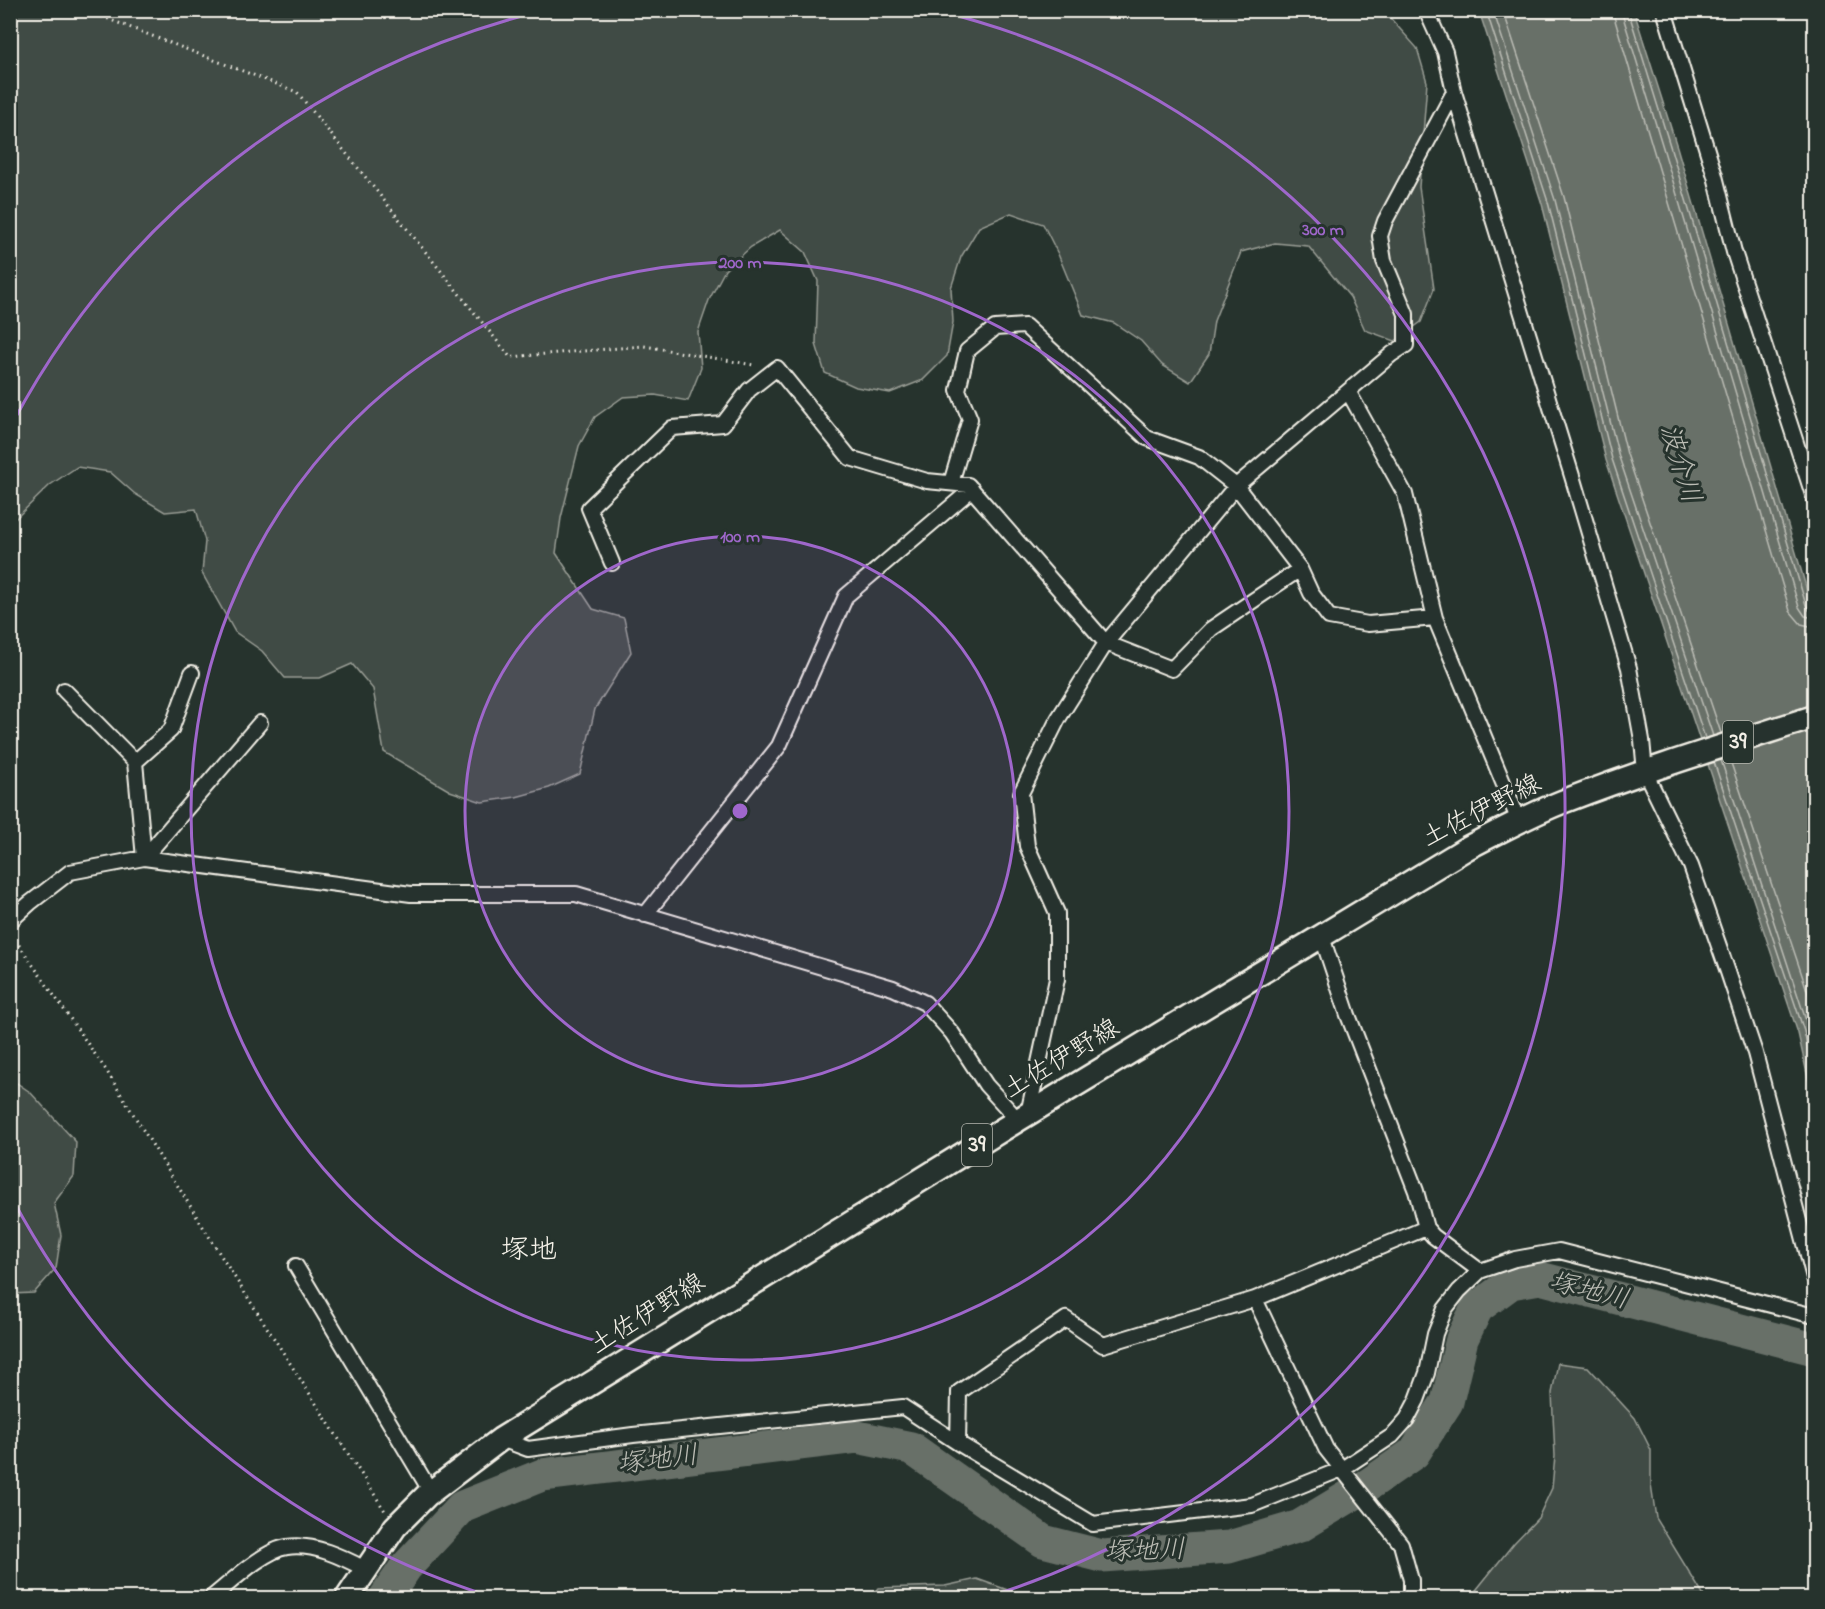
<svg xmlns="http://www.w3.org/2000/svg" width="1825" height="1609" font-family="'Indie Flower','Klee One',sans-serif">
	<rect width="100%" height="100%" fill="#26332d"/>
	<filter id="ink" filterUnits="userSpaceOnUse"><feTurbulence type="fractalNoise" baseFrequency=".0167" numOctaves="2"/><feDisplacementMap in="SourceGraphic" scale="12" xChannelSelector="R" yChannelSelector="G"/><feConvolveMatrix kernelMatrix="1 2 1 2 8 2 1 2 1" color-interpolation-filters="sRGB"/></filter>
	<g filter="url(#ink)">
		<path fill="#414b45" stroke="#9a9e96" stroke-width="1.5" d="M1383,10L1417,48L1427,82L1419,187L1434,289L1421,322L1395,341L1365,330L1350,297L1308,246L1275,243L1241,252L1214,321L1209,354L1190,382L1162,365L1141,341L1114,323L1083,315L1058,254L1043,224L1011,213L979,227L961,257L951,288L953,322L947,356L923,380L890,393L856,387L825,373L816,344L818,281L805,252L780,230L751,247L725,270L709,300L698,332L701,368L688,401L655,395L623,397L595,417L579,446L561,518L556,553L593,609L624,618L631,652L595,709L580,774L549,788L516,797L482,802L450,791L384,752L373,689L352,664L320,678H285L262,651L235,632L202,573L205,541L196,509L165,512L135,494L110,472L77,467L50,485L11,523V11Z
			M11,1079L30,1092L76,1142L74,1176L54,1203L61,1235L56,1268L34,1293L11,1294Z
			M1558,1363L1588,1367L1635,1418L1651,1450V1485L1656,1518L1705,1598H1471L1473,1594L1514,1543L1538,1518L1552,1488L1555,1456L1552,1393Z
			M977,1579L1016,1593L1023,1598H869L878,1588L945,1586Z"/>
		<path fill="#676f68" stroke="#9fa39b" stroke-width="1.5" d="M1479,11H1634L1677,147L1814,614V1105L1798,1033L1606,460L1542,204Z"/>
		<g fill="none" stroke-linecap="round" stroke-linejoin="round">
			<path stroke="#bcbdb5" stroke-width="1.5" d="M1486,10L1548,202L1612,459L1705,738
				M1493,10L1555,200L1619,457L1713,736
				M1503,10L1564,197L1627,454L1721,733
				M1612,10L1790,611L1801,624L1814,627
				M1621,10L1664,151L1799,607L1805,616L1814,618
				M1628,10L1671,149L1806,605L1809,610L1814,611
				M1729,757L1814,1011
				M1721,760L1814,1045
				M1714,762L1804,1031L1814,1078"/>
			<path stroke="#676f68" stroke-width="33" d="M385,1598L406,1567L462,1507L542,1475L857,1437L911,1448L1043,1541L1102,1556L1229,1547L1300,1526L1368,1485L1414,1453L1447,1402L1462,1339L1477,1308L1511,1283L1540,1278L1814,1349"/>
			<defs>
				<path id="minor" d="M1426,10L1445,52L1454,92L1572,476L1629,668L1642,740L1645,772L1691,866L1728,972L1755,1053L1814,1278
					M1664,10L1715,176L1734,252L1814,498
					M1454,92L1385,221L1380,236L1384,261L1406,314V345L1392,354L1236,486L1300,569L1311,593L1329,617L1368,624L1435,618L1519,821
					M1348,391L1405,494L1435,618
					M951,483L970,419L958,390L967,351L995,328L1025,326L1147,438L1199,457L1236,486L1106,643L1058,719L1021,793L1027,846L1057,913V979L1028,1114
					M612,563L589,508L672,428L723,424L749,390L777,368L850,458L927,481L968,485L1106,643L1172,669L1211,629L1300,569
					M64,690L135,762L171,730L192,673
					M135,762L144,858
					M144,858L260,723
					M645,915L779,746L846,596L972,489
					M10,921L30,903L70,872L144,858L411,894H576L893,988L925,1003L952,1033L986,1085L1018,1120
					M296,1266L431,1492
					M1480,1271L1515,1259L1559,1251L1814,1316
					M501,1439L528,1449L633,1435L903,1407L958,1443L1093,1524L1252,1505L1342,1469L1392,1436L1407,1419L1417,1400L1427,1373L1435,1334L1445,1309L1459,1291L1480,1271L1433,1236L1426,1228L1416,1191L1348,1015L1322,937
					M958,1443L959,1392L1066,1319L1103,1345L1255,1299
					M211,1598C229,1584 264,1550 287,1547C314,1543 342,1557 365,1569
					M1411,1598V1580L1401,1544L1326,1449L1255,1299L1426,1228"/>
				<path id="primary" d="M347,1598L395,1527L427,1495L501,1439L1018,1120L1467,848C1498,832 1529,815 1562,802C1644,770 1730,744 1814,717"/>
			</defs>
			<use href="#minor" stroke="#f4f1e8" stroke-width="18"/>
			<use href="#primary" stroke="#f4f1e8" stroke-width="27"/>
			<path stroke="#f4f1e8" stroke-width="3" stroke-dasharray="1.5 4.5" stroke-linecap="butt" d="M85,10L297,92L510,357L644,346L754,365
				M12,935L106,1070L223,1259L385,1511"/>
			<use href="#minor" stroke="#26332d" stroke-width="14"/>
			<use href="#primary" stroke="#26332d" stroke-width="22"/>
		</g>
	</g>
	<circle cx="740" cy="811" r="275" fill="#9f67cb" fill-opacity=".12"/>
	<g fill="none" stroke="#9f67cb" stroke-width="3">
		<circle cx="740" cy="811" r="275"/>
		<circle cx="740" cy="811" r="549"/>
		<path d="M492 1597A824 824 0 0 1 12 1198M12 424A824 824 0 0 1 541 11M939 11A824 824 0 0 1 988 1597"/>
	</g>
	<g text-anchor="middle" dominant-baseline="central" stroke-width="6" stroke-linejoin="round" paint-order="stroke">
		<g fill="#26332d" stroke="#b6b8b0" stroke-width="1.5">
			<rect x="1723" y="721" width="30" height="42" rx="4.5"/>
			<rect x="962" y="1124" width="30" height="42" rx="4.5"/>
		</g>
		<g font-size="24" font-weight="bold" fill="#f4f1e8">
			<text x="1738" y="742">39</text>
			<text x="977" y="1145">39</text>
		</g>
		<g font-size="26" fill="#f4f1e8" stroke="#26332d">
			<text transform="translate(1482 812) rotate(-27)">土佐伊野線</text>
			<text transform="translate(1062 1060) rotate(-31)">土佐伊野線</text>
			<text transform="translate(648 1315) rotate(-32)">土佐伊野線</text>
		</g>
		<g font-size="27" font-style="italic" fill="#bcbdb5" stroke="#26332d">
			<text transform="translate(1679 464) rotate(73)">波介川</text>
			<text transform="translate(1589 1292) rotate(14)">塚地川</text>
			<text transform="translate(658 1461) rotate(-7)">塚地川</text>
			<text transform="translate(1145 1552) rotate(-2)">塚地川</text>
		</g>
		<g font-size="28" fill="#f4f1e8" stroke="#26332d">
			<text x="529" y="1251">塚地</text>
		</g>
	</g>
	<circle cx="740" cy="811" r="9" fill="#9f67cb" stroke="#26332d" stroke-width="3"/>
	<g font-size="18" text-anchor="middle" font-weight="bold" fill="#9f67cb" stroke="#26332d" stroke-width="6" stroke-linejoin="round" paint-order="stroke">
		<text x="1323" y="235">300 m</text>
		<text x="740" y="268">200 m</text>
		<text x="740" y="542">100 m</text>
	</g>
	<rect width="1825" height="1609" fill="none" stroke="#26332d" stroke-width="36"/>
	<rect x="18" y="18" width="1789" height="1573" fill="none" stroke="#f4f1e8" stroke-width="2" filter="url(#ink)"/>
</svg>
